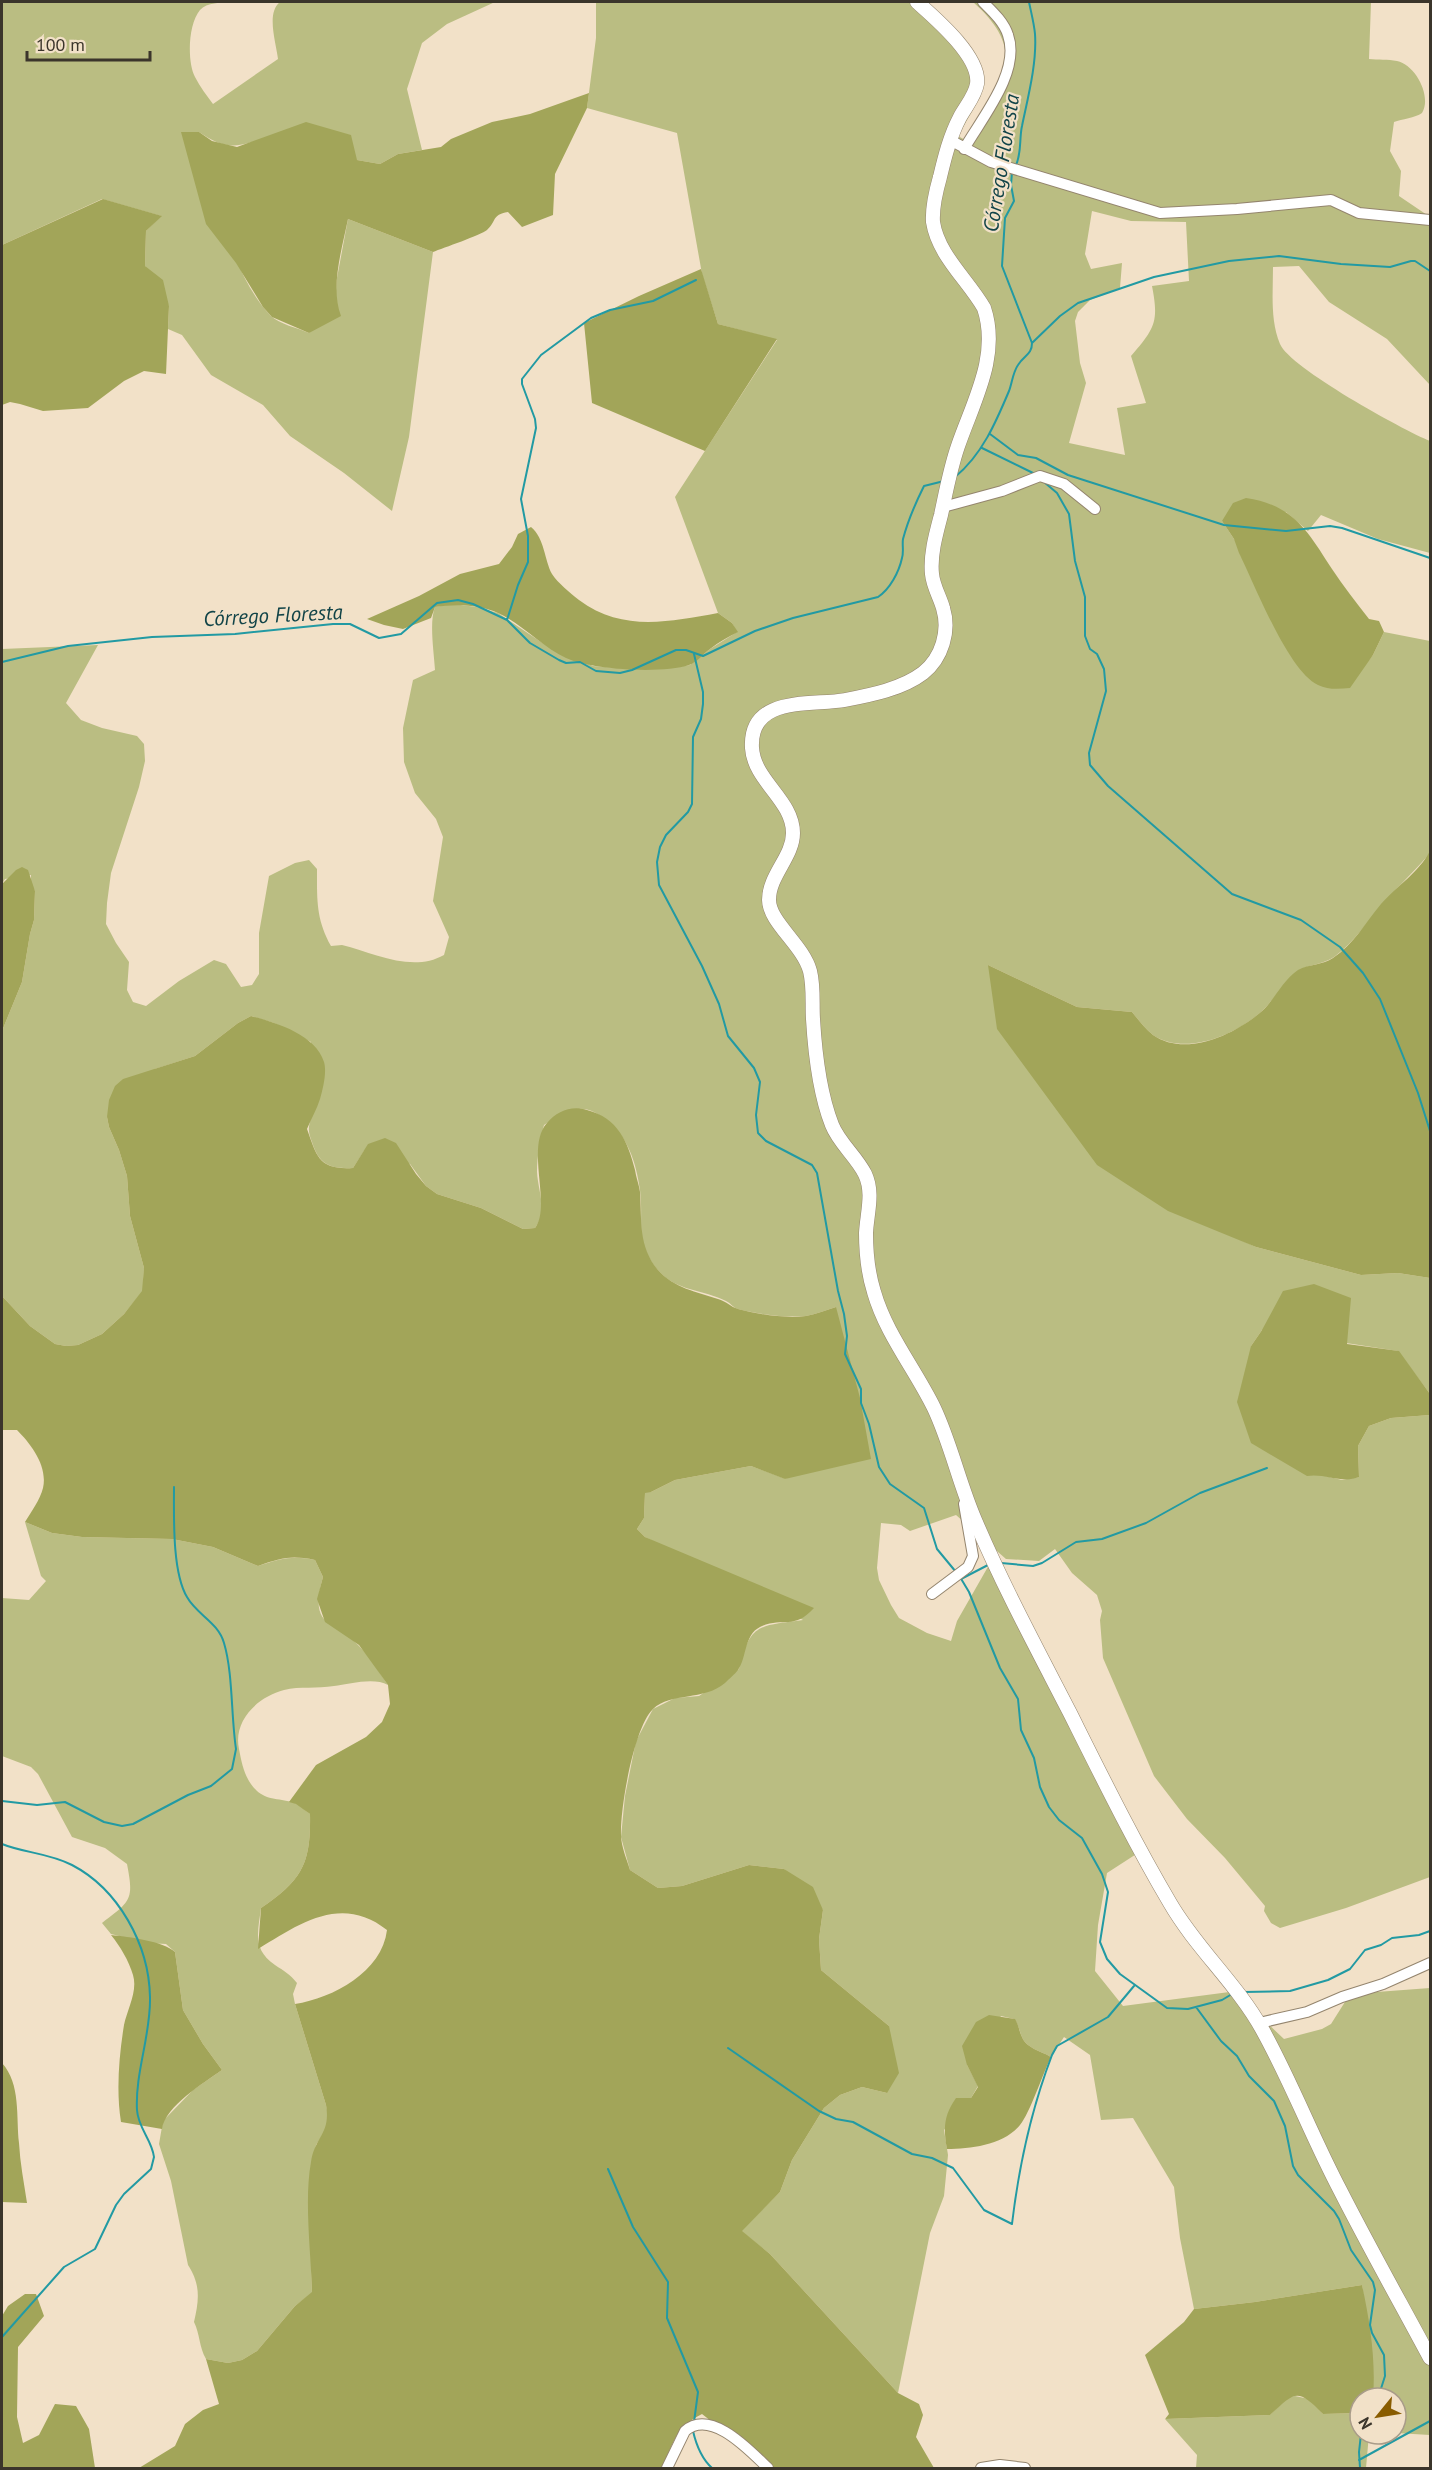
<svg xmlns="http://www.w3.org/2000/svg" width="1432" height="2470" font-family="'PT Sans',sans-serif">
	<rect width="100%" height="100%" fill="#f2e1c8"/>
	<path fill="#babd82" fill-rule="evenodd" d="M2,2H231C221,3 207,2 200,10C188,24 187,62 195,77C200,87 207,96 213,104L278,59C276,42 266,13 280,2H495L447,24L422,43L407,89L422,150L398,154L380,164L252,142C230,149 218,145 199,132C215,189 229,273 271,316C279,324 298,328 309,333L335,303L337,278L348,219L433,252L409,437L392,511L344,473L290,436L263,405L211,375L182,335L168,329L169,306L145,266L146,231L161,216L102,199L2,245Z
		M596,2H920L936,15L983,87L980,97L958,136L967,141C1000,86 1032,54 973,2H1371L1369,59C1378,60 1388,59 1397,61C1416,65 1432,97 1422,113C1415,118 1402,119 1394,122L1390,151L1401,171L1399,196L1430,217V385L1387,339L1329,302L1299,266L1273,267C1273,292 1270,320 1280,344C1290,368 1403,430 1430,441V553L1378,539L1321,515L1308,531L1286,512L1222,521L1234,539L1365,665L1373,655L1384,632L1430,641V853C1415,871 1398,886 1383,904C1367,922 1354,942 1334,957C1323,965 1306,964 1296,973C1284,984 1274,999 1263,1010C1238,1034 1186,1057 1153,1035C1145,1029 1138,1019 1132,1012L1077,1007L988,965L1230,1235L1256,1247L1361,1275L1398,1273L1430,1278V1394L1398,1351L1262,1330L1251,1346L1317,1474L1342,1480L1359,1477L1358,1446L1369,1426L1391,1418L1430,1415V1877L1346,1908L1280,1928L1271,1923L1264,1911L1265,1906L1225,1858L1187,1819L1154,1776L1103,1658L1100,1620L1102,1611L1097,1595L1072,1573L1055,1549L1039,1561L1006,1559L956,1515L910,1531L901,1525L881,1523L877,1568L879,1580L891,1605L899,1618L927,1633L951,1641L957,1621L989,1565L1141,1851L1107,1873L1098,1925L1095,1971L1123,2006L1237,1991L1251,2008L1284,2039L1322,2029L1331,2024L1350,1994L1430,1988V2435L1396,2433V2398H1373V2364L1362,2285L1255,2302L1194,2309L1180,2238L1174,2187L1133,2118L1101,2120L1090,2055L1064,2037L1051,2057C1041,2051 1026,2048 1022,2037C1019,2030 1019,2026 1014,2019L1001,2016L967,2065L978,2086L971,2098L944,2130L948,2155L944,2196L930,2233L898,2393L770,2254L741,2231L780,2192L792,2160L824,2108L840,2095L862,2087L887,2093L889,2026L821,1970L819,1939L823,1910L784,1869L749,1865L682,1886L658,1888L630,1870L621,1837L625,1796L636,1741L653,1709L675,1698L699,1696L739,1669C750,1623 759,1626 803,1620L645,1537L637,1529L644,1518L645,1492H651L675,1480L751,1466L786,1479L836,1307C826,1310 816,1314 806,1316C787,1318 756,1314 738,1309C733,1308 731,1303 726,1301C703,1289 676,1292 657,1269C634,1240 644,1222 640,1190C636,1162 628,1136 605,1119C580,1100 567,1111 544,1125C540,1140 537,1157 537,1172C538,1191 548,1211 535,1228L523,1229L481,1208L437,1194L426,1186L410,1164L364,1151L353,1168C329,1169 319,1164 312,1142C308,1132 308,1128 311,1118V1042L274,1023L251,1016L238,1023L195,1056L155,1069L107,1117L109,1127L119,1150L127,1176L130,1216L144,1268L143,1291L124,1314L102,1334L78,1345L66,1346L55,1344L30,1326L2,1296V1031L22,982L30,934L34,920L35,891L31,884V875L5,879L2,884V649L98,645L66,703L81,720L102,728L137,736L144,744L145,761L139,787L111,873L107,903L106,924L116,943L129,962L127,990L133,1002L146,1006L179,981L214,960L226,964L241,987L252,985L259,974V933L269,876L295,863L309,860L317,869C317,900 316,919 331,946L342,945C374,953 412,973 444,955L449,937L433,901L443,837L436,819L415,793L404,762L403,728L413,680L435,670C434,652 429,622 435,607L452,604L477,607L498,613L541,642L593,666L628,669L670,668L690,665L710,649L737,632L732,623L718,613L675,497L777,340L718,324L702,274L677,133L587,108L596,38ZM1092,211L1131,221L1186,222L1189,281L1152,286C1159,322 1155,328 1131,356L1146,403L1117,408L1125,455L1069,443L1086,383L1080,363L1075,321L1078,312L1090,300L1120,288L1122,263L1091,269L1085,254Z
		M25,1522L52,1533L82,1537L172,1539L213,1547L258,1566C279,1559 293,1555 315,1560L323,1577C308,1630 334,1618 360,1647C371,1658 379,1672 388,1685C374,1677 349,1684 334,1686C317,1689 300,1686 284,1690C257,1697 233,1721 239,1749C242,1765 245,1779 256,1790C267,1801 281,1798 295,1803C300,1805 305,1810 310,1814C311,1864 302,1880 261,1908C258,1932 252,1949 275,1965C284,1971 290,1974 297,1983L293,1994L295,2004L326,2105L329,2120L325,2131L316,2145L309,2193L312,2293L295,2306L257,2351L242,2360L228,2363L206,2359C199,2347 200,2334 194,2322C199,2300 201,2285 188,2265L171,2181L159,2144L163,2121L193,2090L222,2070L203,2044L183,2010L175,1952L166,1944L148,1943L111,1934L102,1923C131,1901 134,1900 127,1864L105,1848L72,1837L38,1774L31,1767L2,1756V1598L29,1600L46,1581L41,1576Z
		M1295,2396L1309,2399L1323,2414L1360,2413V2434H1369L1366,2468H1196L1197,2455L1165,2419L1270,2415L1288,2397Z"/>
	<path fill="#a2a559" d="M589,93L587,108L555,174L553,215L522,227L508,212C491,215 497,221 487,230C481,235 443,248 433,252L348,219C342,249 330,287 341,316L309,333L272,317L263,307L236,263L206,224L181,132H199L212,141L237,147L306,122L351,135L357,160L380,164L398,154L441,147L451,139L492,122L530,114Z
		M103,199L162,216L146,231L145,266L163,280L169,306L166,374L144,371L124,381L88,408L43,411L20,404L10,402L2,405V245Z
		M701,269L718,324L777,339L705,451L592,403L584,323L639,296Z
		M1246,498C1294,505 1308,532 1332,569C1343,586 1356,602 1369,619L1379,621L1384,632L1373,655L1350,688C1339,689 1328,690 1318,685C1288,671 1255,585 1239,553L1234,539L1222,521L1233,503Z
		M531,527C545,539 544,559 552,574C558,583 570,593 579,600C622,632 668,622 718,613L732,623L738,632C728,637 719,642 710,649C703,654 696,663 689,665C662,674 592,670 566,658C542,647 522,624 498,613C479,604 455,604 435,607L431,618L403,629L384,625L367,619L419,596L460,574L499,564L512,547L518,534Z
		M1430,851V1278L1398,1273L1361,1275L1256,1247L1168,1211L1097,1165L997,1029L988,965L1077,1007L1132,1012C1138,1019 1145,1029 1153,1035C1186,1058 1236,1034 1262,1011C1275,999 1283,980 1298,970C1309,964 1323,965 1333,958C1354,944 1365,923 1381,904C1397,886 1419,872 1430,851Z
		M22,867L28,870L35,891L34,920L30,934L22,982L2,1031V884L16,870Z
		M251,1016C276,1023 315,1034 324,1062C327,1072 323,1089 320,1099C317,1109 311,1119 307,1129C317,1157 319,1170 353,1168L368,1144L385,1138L396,1143L416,1174L426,1186L437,1194L481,1208L523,1229L535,1228C552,1206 525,1147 547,1123C557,1111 572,1105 587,1110C618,1118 628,1142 635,1170C636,1177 639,1185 640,1192C642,1221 638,1246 658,1270C674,1288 697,1292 718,1299C726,1301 731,1307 738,1309C758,1314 785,1319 806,1316C816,1314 826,1310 836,1307L860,1398L871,1459L785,1479L751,1466L675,1480L651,1492L645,1493L644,1518L637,1529L645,1537L814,1608C793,1631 783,1616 760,1627C744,1635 747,1657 738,1670C735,1674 729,1679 725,1683C704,1701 671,1692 653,1709C634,1727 620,1808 621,1835C621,1846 627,1860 630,1870L658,1888L682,1886L749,1865L784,1869L813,1887L823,1910L819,1939L821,1970L889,2026L899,2073L887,2093L862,2087L840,2095L824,2108L792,2160L780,2192L742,2231L770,2254L898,2393L919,2404L923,2415L916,2437L934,2468H771L702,2414C673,2429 675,2443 661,2468H139L175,2446L185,2424L203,2410L219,2404L206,2359L228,2363L242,2360L257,2351L295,2306L312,2292C311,2253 304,2200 311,2162C315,2136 331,2134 326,2105L295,2004C333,1998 382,1972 387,1930C342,1894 300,1923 258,1949L261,1908C302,1880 311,1864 310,1814L296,1804L289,1802L316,1765L366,1737L382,1722L390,1704L388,1685L359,1645L325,1622L317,1599L323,1577L315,1560C291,1555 281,1558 258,1566L213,1547L172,1539L82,1537L52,1533L25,1522C31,1512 40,1500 43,1488C48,1466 31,1444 17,1430H2V1296L30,1326L55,1344L66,1346L78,1345L102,1334L124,1314L142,1291L144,1268L130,1216L127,1176L119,1150L109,1127L107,1117L109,1100L115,1086L123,1079L195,1056L238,1023Z
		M1314,1284L1351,1298L1347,1344L1399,1351L1430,1394V1415L1391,1418L1369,1426L1358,1446L1359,1477C1342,1484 1325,1473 1307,1476L1251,1443L1237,1402L1251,1346L1262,1330L1283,1291Z
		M111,1935C129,1937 163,1941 175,1952L183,2010L203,2044L222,2070C204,2083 165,2106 162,2129L121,2122C116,2091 119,2056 124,2025C127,2010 138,1991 133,1975C129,1961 120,1946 111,1935Z
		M989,2015L1015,2019C1019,2026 1019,2031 1022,2037C1026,2048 1041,2051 1051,2057C1043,2073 1030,2113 1020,2125C1004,2145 971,2149 947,2149C943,2128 944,2115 956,2098H971L978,2087L967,2065L962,2046L976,2022Z
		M2,2063C21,2084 16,2117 19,2143C20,2163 24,2183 27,2203L2,2202Z
		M1362,2285C1370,2322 1376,2360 1373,2398H1360V2413L1323,2414C1297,2387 1295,2392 1270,2415L1165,2419L1169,2414L1145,2355L1184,2322L1194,2309L1255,2302Z
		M25,2294H36L44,2316L18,2347L17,2417L23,2443L39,2435L55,2404L76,2406L89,2429L95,2468H2V2316L8,2306Z"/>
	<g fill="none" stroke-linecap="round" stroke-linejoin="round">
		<path stroke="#229aa3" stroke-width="2" d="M1015,167C1022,155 1019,139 1022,126C1028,97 1037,63 1035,34C1034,23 1031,12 1029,2
			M1032,343L1060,316L1078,303L1154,277L1229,261L1279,256L1341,264L1390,267L1411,261H1415L1430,271
			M990,434L1018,455L1036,458L1068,475L1224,525L1286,531L1330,526L1342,528L1430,558
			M982,448L1033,473
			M955,477C982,455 996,422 1009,391C1012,383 1013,372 1018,365C1024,355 1032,355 1032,343L1002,266L1005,218L1014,201L1011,185L1012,172
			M1044,482L1057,493L1069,514L1075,561L1085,597V636L1090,649L1097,654L1104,669L1106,691L1089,753L1090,765L1108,786L1232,894L1301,920L1340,947L1363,973L1380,999L1418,1093L1430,1131
			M507,620L518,585L528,562V536L521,499L536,428L535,419L522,384V379L541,355L591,318L610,310L653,301L696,280
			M694,654L703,692V704L701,719L693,737L692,804L688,812L666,835L660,847L657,862L659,885L702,966L719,1004L728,1036L754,1068L760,1082L756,1115L758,1133L766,1141L812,1165L817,1173L838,1291L844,1314L847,1336L845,1354L861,1389V1403L869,1424L879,1467L890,1484L924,1508L937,1549L956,1572
			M2,662L68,646L152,637L235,634L333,624H350L379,638L401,634L437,603L458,600L473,604L507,620L530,643L559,660L566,663L580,662L596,671L620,673L632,670L676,650H686L703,656L755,631L793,618L878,597C890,589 899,572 902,558C904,552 902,545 903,539C907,524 917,500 924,486L944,481
			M1001,1563L1033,1566L1042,1563L1076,1542L1102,1539L1146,1523L1200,1493L1267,1468
			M960,1577L969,1592L1000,1668L1018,1699L1021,1730L1034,1758L1040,1787L1049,1807L1059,1820L1082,1838L1102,1874L1108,1892L1100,1942L1107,1959L1120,1974L1167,2008L1188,2009L1222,2000L1232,1994
			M961,1579L988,1565
			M2,1801L37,1805L65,1802L104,1822L122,1826L133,1824L188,1795L211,1786L232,1769L236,1749C231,1716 233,1673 224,1643C218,1622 197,1615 187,1597C172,1572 174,1516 174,1487
			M2,1844C24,1853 49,1853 72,1865C118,1889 149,1944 150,1997C151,2035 135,2072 137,2110C138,2128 152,2140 154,2157L151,2169L124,2194L116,2205L95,2249L64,2267L2,2337
			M1244,1992L1290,1991L1328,1980L1350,1969L1365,1950L1381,1945L1392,1938L1419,1935L1430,1931
			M1196,2007L1221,2041L1237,2056L1249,2076L1274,2101L1285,2126L1293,2166L1298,2175L1334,2211L1339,2219L1351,2250L1373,2282L1375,2290L1370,2325L1372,2333L1384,2355L1385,2376L1378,2398
			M728,2048L819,2111L836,2119L853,2122L912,2154L932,2158L953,2168L984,2210L1012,2224C1019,2165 1031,2110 1052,2055L1057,2046L1108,2017L1134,1986
			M608,2169L633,2227L668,2282L667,2318L698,2392L694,2422
			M693,2431C696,2444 702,2459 712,2468
			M1359,2460L1430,2421
			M1360,2468L1359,2452L1361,2434"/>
		<defs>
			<path id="street" d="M950,140L991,162L1160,213L1237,209L1331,200L1359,213L1430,220
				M964,149C981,119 1021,72 1008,35C1004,22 992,11 983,2
				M943,507L1002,491L1040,476L1064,484L1095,509
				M932,1594L968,1567L973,1556L964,1504
				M1259,2023L1307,2012L1342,1997L1383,1984L1430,1963
				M667,2468L685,2431C711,2408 750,2451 768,2468
				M981,2468L1000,2465L1025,2468"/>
			<path id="secondary" d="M917,2C935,18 981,57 977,84C975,96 966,106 960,117C950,136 945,156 940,177C936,191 932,207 933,222C938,255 968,280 984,308C1000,356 973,402 958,446C950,469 946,492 941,515C936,534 930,555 932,574C933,586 940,597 943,608C950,631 942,658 923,673C902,689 871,695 845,700C811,706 749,695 752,748C754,781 793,800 793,833C793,857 769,875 769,900C769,922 803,945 810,971C814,987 812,1003 813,1019C815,1053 819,1092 832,1125C839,1143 856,1156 865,1174C874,1193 867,1213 866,1233C866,1252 868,1273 874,1292C886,1334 915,1369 934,1408C951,1444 959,1483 975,1520C1003,1586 1037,1649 1070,1713C1102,1777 1134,1842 1170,1903C1196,1948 1237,1984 1262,2029C1291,2081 1312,2137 1340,2190C1369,2247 1400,2302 1430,2358"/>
		</defs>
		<use href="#street" stroke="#94856e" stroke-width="12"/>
		<use href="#secondary" stroke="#94856e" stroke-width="15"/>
		<use href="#street" stroke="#fff" stroke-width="10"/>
		<use href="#secondary" stroke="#fff" stroke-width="14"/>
	</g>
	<g text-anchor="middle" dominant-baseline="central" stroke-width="4.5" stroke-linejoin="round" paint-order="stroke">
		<g font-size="21" font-style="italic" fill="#124448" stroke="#f2e1c8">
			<text transform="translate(1001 163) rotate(-81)">Córrego Floresta</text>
			<text transform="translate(273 615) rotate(-3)">Córrego Floresta</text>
		</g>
	</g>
	<rect width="1432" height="2470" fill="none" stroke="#3b352b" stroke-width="6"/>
	<g transform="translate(1378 2416) rotate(240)"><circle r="28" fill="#f2e1c8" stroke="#a99c89" stroke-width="1.5"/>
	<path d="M0-4.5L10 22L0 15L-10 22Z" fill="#895c00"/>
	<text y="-9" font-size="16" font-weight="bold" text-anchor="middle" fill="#3b352b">N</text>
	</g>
	<path d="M27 51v9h123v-9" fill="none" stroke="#3b352b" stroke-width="3"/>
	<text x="36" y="51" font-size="18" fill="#3b352b" stroke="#f2e1c8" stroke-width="4.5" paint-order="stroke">100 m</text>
</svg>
